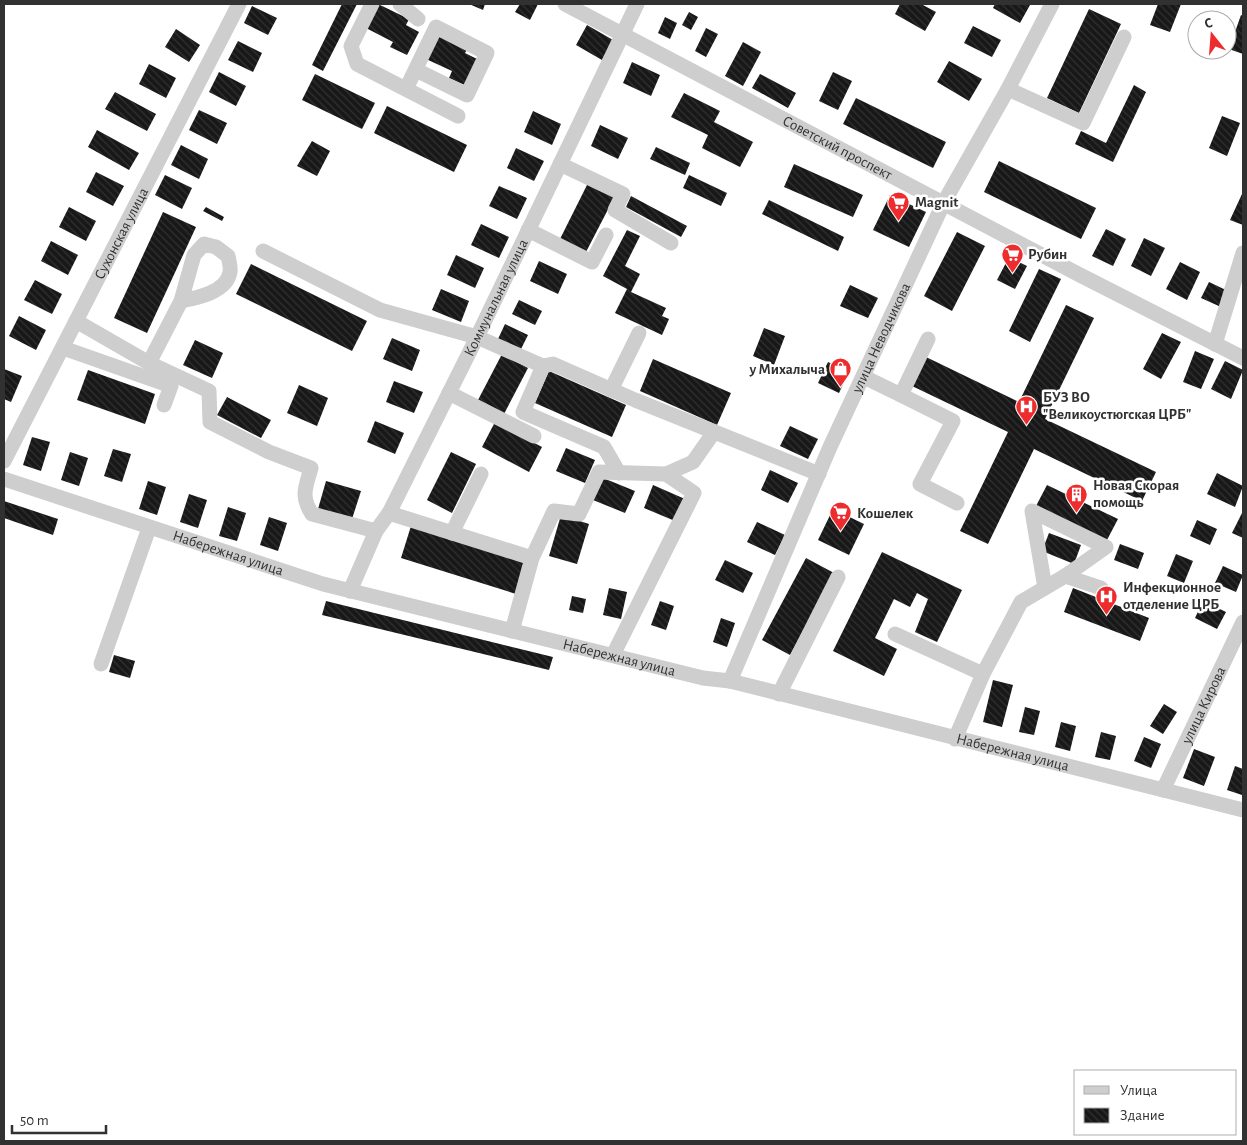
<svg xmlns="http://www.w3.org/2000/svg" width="1247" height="1145" font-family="'Alegreya Sans',sans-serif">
	<defs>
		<pattern id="building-back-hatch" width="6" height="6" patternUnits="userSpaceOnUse" patternTransform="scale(1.25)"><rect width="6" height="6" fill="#181818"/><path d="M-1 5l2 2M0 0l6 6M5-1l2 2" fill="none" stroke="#313131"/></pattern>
	</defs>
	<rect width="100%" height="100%" fill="#fff"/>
	<path fill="url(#building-back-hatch)" d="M342,4H357L323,71L312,65Z
		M378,4L409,19L406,25L419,32L407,55L390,47L393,42L366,28Z
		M469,4H485L483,10Z
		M520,4H538L530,20L515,12Z
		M900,4H921L936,12L925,31L895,14Z
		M995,4H1027L1030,5L1020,23L993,8Z
		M1158,4H1181L1170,32L1150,25Z
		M252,6L277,18L268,35L244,23Z
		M1089,9L1121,24L1079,113L1047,98Z
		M689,12L698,17L691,30L682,25Z
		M1241,15L1243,16V54L1229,49Z
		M665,17L677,23L670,39L658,33Z
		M587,25L613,40L602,60L576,45Z
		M973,26L1001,40L992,57L964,43Z
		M706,28L718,34L706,57L695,51Z
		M176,29L200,45L189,62L165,47Z
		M437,34L468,48L465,53L479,60L467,86L449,78L452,71L426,59Z
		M238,41L262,53L253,72L228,60Z
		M743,42L761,52L743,86L725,76Z
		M949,61L982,79L969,101L937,82Z
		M632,62L660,75L651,96L623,83Z
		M149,64L176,78L166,98L139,84Z
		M219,72L246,86L236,106L209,92Z
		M833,72L852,81L838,110L819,101Z
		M315,74L375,103L362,129L302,100Z
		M760,74L796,93L788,108L752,88Z
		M1134,85L1146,92L1113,162L1075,144L1081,131L1106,143Z
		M115,92L156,114L147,131L105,109Z
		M684,93L720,111L714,122L753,142L740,167L702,148L708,135L671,117Z
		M856,98L946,142L933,168L843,124Z
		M387,106L467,145L454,172L374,133Z
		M199,110L227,123L217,144L189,130Z
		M533,111L561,124L552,145L524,132Z
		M1222,116L1240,123L1227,156L1209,148Z
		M600,125L628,138L618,159L591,146Z
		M97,130L139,153L129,170L88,147Z
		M312,141L330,151L317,176L297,166Z
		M181,145L208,159L199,179L171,165Z
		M656,147L690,163L685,175L650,159Z
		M516,148L544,161L534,181L507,168Z
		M999,161L1096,208L1081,239L984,192Z
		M794,164L863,195L853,217L784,187Z
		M96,172L124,186L113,206L86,192Z
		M165,175L192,188L182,209L155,195Z
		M689,175L727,193L721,206L683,188Z
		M590,179L617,192L586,252L560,239Z
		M499,186L527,198L517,219L489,206Z
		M1242,194H1243V225L1230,220Z
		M890,195L926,212L909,247L873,230Z
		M631,196L687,226L681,237L626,207Z
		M769,200L844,237L838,251L762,214Z
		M69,207L96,221L86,241L59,227Z
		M206,207L224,217L222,221L203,211Z
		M163,212L196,227L147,333L114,318Z
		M481,224L509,237L499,258L471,245Z
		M1106,229L1126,239L1113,266L1092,256Z
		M627,230L640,236L625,266L640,274L631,292L666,308L662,316L669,319L662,335L615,313L627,289L603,276Z
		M957,232L985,246L952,311L924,296Z
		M1144,238L1165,248L1151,276L1131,266Z
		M51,241L78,255L68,275L41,261Z
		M456,255L484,268L475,288L447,275Z
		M1009,257L1027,266L1015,289L997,280Z
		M539,261L567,274L558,294L530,281Z
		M1180,262L1200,272L1187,300L1166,289Z
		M251,264L367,321L352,351L236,294Z
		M1039,269L1061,279L1030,342L1009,331Z
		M35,280L62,294L52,314L24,300Z
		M1209,282L1228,291L1221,307L1201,298Z
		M850,285L878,298L868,318L840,306Z
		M441,289L469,301L461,322L432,310Z
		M519,300L542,311L535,325L512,314Z
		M1066,305L1094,318L1045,419L1156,472L1142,501L1034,449L988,544L960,531L1008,432L912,386L926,357L1019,402Z
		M19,316L46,330L36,350L9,336Z
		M505,324L528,335L521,349L498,339Z
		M764,328L785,336L774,365L753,356Z
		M1162,333L1181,342L1161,379L1143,369Z
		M392,338L420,350L412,371L383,359Z
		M195,340L223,353L212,378L183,365Z
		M1195,351L1214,359L1201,389L1183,382Z
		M502,354L528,368L504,414L478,400Z
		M653,359L731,393L717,425L640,391Z
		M1225,361L1243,370L1231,399L1211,389Z
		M828,362L849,372L839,393L818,383Z
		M4,369L22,376L11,402L4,399Z
		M88,370L155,394L145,424L77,400Z
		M549,371L626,405L612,437L535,403Z
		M394,381L423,392L414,413L386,402Z
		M299,385L328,398L317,426L287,413Z
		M227,397L271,420L261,438L217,415Z
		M375,421L404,433L395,454L367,442Z
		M495,422L542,447L529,472L482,447Z
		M790,426L818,439L808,459L780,446Z
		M32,437L50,442L41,471L23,465Z
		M566,448L595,460L585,483L556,471Z
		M113,449L131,454L122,482L104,476Z
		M70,452L88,458L79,486L61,480Z
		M451,452L476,464L452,513L427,500Z
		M770,470L798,483L788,503L761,490Z
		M1217,473L1243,486L1235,507L1207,494Z
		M603,478L635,491L625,513L593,500Z
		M148,481L166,487L157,515L139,509Z
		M326,481L361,491L352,519L318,509Z
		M653,485L685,499L675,521L644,508Z
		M1047,485L1118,519L1107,540L1036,506Z
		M189,494L207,500L198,528L180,522Z
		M4,501L58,519L53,535L4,518Z
		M228,507L246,513L237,541L219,536Z
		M833,509L864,524L849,555L818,540Z
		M1242,513H1243V538L1232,533Z
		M561,515L589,524L577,564L549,556Z
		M269,517L287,523L278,551L260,545Z
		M1197,520L1217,529L1210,545L1190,536Z
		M757,522L785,535L775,555L747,542Z
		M411,526L526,563L516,594L401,558Z
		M1049,533L1081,545L1074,564L1042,551Z
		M1120,544L1144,553L1138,569L1114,560Z
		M882,552L962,590L937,642L915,632L928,599L917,593L910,607L894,599L875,638L897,649L884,676L833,651Z
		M1176,554L1193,561L1184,583L1167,576Z
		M806,558L834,573L790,655L762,640Z
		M725,560L753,573L743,593L715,580Z
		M1223,566L1243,575L1236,592L1215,583Z
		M609,588L627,592L621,619L603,615Z
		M1073,588L1149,618L1140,641L1064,612Z
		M572,596L586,599L583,613L569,610Z
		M326,601L553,657L549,670L322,615Z
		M660,601L674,606L666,630L651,625Z
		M1203,601L1226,612L1217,629L1195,618Z
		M721,618L735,623L727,647L713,642Z
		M114,655L135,661L130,678L109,672Z
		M993,680L1013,685L1002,727L983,722Z
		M1164,704L1177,712L1163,734L1150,726Z
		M1025,707L1040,711L1034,735L1019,732Z
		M1061,722L1076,726L1070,751L1055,747Z
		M1101,732L1116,736L1110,760L1095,757Z
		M1144,737L1161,744L1151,768L1134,761Z
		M1194,749L1215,757L1204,786L1183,778Z
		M1235,766L1243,769L1242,795L1227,790Z"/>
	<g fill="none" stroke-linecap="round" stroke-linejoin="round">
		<g stroke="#cecece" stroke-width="15">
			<path d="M372,4L351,46L357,64L458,116"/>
			<path d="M400,4L418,19"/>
			<path id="s1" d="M565,4L1078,274L1243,358"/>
			<path d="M406,89L436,27L487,53L467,95L416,70"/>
			<path d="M1008,89L1083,123L1124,37"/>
			<path d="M560,164L623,194L615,210L671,243"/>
			<path d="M528,230L592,262L606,235"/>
			<path d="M263,251L380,310L477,337L543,366L523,412L604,447L619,473"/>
			<path d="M76,321L149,363L181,301C197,298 227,292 230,272C231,267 229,261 228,256L216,247L204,244L194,255L181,301"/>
			<path d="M928,339L901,395L953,421L920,484L957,503"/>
			<path d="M1215,344L1243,253"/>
			<path d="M63,348L171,386L164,405"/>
			<path d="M149,363L209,391L210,422L269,452L311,468C306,487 300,496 312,514L376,531"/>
			<path d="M543,366L553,364L635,400L819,474"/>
			<path d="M864,377L901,395"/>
			<path d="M611,390L639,333"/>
			<path d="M449,393L534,436"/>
			<path id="s2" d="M4,461L239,4"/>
			<path id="s3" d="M4,479L323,584L703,678L730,681L1243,810"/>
			<path d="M389,513L532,558L512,631"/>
			<path d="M452,533L481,474"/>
			<path d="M532,558L554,511L579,514L599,472L666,474L693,462L714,432"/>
			<path d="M1045,588L1032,511L1106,547L1065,576"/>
			<path id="s4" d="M350,591L376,531L389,513L477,337L637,4"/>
			<path d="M895,634L983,674"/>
			<path d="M613,655L694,493L666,474"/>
			<path d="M101,664L149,528"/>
			<path id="s5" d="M730,681L830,447L944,202L1008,89L1052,4"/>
			<path d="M779,694L838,577"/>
			<path d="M955,739L983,674L1021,602L1065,576L1101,588"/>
			<path id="s6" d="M1163,790L1243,622"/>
		</g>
	</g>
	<defs>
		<symbol id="supermarket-pin" viewBox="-11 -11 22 30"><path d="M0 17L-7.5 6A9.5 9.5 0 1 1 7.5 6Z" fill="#ee2c2e" stroke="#fff"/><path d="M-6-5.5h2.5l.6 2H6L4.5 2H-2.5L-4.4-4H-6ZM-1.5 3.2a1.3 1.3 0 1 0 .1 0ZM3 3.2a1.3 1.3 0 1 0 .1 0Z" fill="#fff"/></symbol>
		<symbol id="shop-pin" viewBox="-11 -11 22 30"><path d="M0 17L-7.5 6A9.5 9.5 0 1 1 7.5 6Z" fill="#ee2c2e" stroke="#fff"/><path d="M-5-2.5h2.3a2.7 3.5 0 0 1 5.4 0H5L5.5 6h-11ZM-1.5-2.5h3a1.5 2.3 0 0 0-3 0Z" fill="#fff"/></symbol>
		<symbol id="hospital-pin" viewBox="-11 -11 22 30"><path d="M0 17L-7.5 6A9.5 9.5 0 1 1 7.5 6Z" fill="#ee2c2e" stroke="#fff"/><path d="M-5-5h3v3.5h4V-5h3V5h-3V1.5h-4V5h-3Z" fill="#fff"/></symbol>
		<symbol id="building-pin" viewBox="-11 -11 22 30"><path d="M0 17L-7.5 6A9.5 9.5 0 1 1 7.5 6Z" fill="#ee2c2e" stroke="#fff"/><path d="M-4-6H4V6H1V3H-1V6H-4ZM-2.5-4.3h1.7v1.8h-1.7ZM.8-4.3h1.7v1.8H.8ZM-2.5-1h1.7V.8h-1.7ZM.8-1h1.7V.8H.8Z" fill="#fff"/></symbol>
	</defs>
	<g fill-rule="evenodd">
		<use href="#supermarket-pin" x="886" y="190" width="25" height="34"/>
		<use href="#supermarket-pin" x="1000" y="242" width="25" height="34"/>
		<use href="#shop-pin" x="828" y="356" width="25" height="34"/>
		<use href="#hospital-pin" x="1014" y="394" width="25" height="34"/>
		<use href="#building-pin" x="1064" y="482" width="25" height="34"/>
		<use href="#supermarket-pin" x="828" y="500" width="25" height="34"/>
		<use href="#hospital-pin" x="1094" y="584" width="25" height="34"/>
	</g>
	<g text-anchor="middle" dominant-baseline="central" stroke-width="5" stroke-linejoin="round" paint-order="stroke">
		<g font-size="15" fill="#313131" stroke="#fff">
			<text stroke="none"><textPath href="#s1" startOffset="308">Советский проспект</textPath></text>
			<text stroke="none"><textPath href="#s2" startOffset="256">Сухонская улица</textPath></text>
			<text stroke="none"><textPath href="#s4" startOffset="328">Коммунальная улица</textPath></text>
			<text stroke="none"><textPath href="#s5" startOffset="375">улица Неводчикова</textPath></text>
			<text stroke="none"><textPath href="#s3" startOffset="236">Набережная улица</textPath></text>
			<text stroke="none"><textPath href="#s3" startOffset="641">Набережная улица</textPath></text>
			<text stroke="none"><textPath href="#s6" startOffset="94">улица Кирова</textPath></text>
			<text stroke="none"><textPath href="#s3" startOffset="1046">Набережная улица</textPath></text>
		</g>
		<g font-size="15" font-weight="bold" fill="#313131" stroke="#fff" text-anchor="start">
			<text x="915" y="202">Magnit</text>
			<text x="1028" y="254">Рубин</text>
			<text x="825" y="369" text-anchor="end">у Михалыча</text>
			<text x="1043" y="397">БУЗ ВО<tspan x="1043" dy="17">"Великоустюгская ЦРБ"</tspan></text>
			<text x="1093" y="485">Новая Скорая<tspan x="1093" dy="17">помощь</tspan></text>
			<text x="857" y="513">Кошелек</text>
			<text x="1123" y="587">Инфекционное<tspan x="1123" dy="17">отделение ЦРБ</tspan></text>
		</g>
	</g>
	<rect width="1247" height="1145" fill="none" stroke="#313131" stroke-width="10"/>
	<rect x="1074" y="1070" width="162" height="65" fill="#ffffff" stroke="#adadad"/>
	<rect x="1084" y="1086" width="25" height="8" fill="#cecece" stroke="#adadad"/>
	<text x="1120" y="1095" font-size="15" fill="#313131">Улица</text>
	<rect x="1084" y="1108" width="25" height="15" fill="url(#building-back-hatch)" stroke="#adadad"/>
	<text x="1120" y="1120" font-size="15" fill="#313131">Здание</text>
	<g transform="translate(1212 35) rotate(343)"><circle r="24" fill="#ffffff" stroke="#adadad"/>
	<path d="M0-4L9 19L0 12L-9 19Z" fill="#ee2c2e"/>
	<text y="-8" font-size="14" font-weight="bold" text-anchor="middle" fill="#313131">С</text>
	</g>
	<path d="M12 1125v8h94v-8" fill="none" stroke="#313131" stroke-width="2.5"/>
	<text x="20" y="1125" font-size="15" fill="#313131" stroke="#ffffff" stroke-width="4" paint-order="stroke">50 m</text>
</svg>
